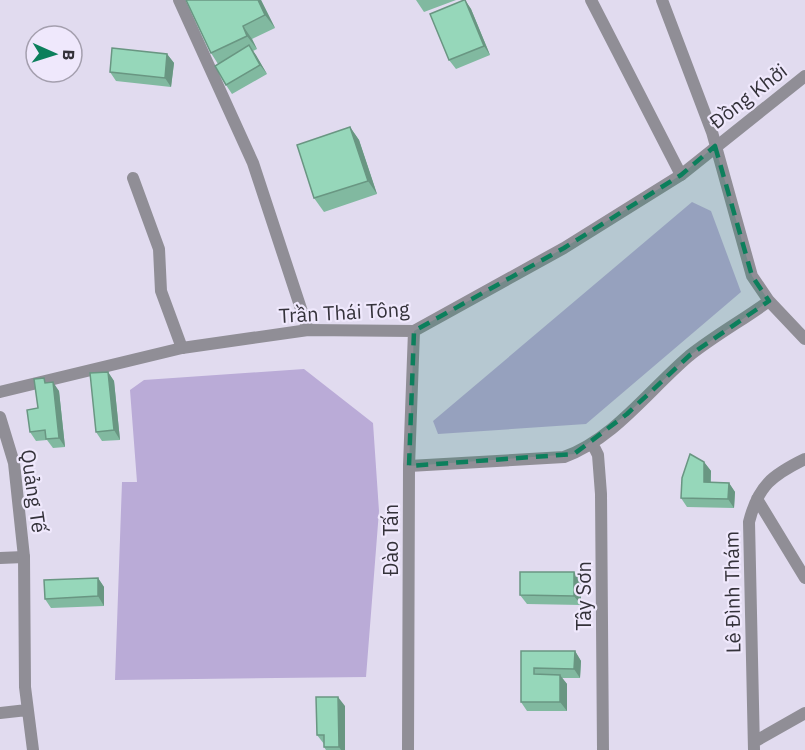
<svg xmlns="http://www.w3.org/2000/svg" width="805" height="750" font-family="'IBM Plex Sans',sans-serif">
	<rect width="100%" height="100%" fill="#e1dbef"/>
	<path fill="#baabd7" d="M692,202L711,211L741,292L586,424L438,434L433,421Z
		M304,369L373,423L379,511L366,677L115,680L122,482H137L130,390L144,380Z"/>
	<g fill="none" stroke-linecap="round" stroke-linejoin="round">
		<path stroke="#908e96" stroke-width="12" d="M591,0L681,175
			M133,178L159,249L161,291L182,348
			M0,558L24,557"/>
		<path stroke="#908e96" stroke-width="12" d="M179,0L253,163L308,330
			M662,0L712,132L752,276L769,301L805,339
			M0,417L14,463L24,557L25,687L33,750
			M592,443L598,455L601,494L603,750
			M409,466L564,457C614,439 649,390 689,356C714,336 743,320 769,301
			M757,499L805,578
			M0,713L27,710
			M754,742L805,713
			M754,750L749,522C758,486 772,475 805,459"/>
		<path stroke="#908e96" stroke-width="12" d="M0,392L182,348L308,330L414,331L564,248L681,175L805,76
			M408,750L409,466L414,331"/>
	</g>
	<path fill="#81b9a0" d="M186,0H261L275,28L252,39L257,49L253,51L267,74L232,94L226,85L218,64L211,53Z
		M416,0H456L424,12Z
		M465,0L471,9L490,55L456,69L449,60Z
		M167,54L174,63L171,87L116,81L110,72Z
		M350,127L359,140L377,194L324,212L314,198Z
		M108,372L114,381L120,440L102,441L96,432Z
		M48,383L59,391L65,447L53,448L47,440L36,441L30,432Z
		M704,462L711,471V482L729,483L735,492L734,508L687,507L681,498Z
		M574,572L581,581V605L527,604L520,595Z
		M98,578L104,587V606L51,608L45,599Z
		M521,651H575L581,661L580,678H562L567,684V711H527L521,702Z
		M345,706V750H326L324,747V744L317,735Z"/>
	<path fill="#699682" d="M258,0H261L275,28L265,15Z
		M465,0L471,9L490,55L484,46Z
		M243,26L252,39L257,49L247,36Z
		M249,45L256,55L267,74L260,65Z
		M167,54L174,63L171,87L165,78Z
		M350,127L359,140L377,194L368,181Z
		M108,372L114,381L120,440L114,430Z
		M53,382L59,391L65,447L59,438Z
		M704,462L711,471L710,491L704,482Z
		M729,483L735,492L734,508L728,499Z
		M574,572L581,581V605L574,596Z
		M98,578L104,587V606L98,596Z
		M575,651L581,661L580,678L574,669Z
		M560,675L567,684V711L560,702Z
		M338,697L345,706V750H341L339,747Z"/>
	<path fill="#96d7ba" stroke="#699682" stroke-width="1.5" d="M186,0H258L265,15L243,26L247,36L211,53Z
		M464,0H465L484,46L449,60L430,14Z
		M249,45L260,65L226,85L215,66Z
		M112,48L167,54L165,78L110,72Z
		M350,127L368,181L314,198L297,145Z
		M108,372L114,430L96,432L90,373Z
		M44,378L45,383L53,382L59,438L46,439L45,430L30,432L27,410L38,408L34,379Z
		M690,454L704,462V482L729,483L728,499L681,498L682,478Z
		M520,572H574V596L520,595Z
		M98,578V596L45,599L44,580Z
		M521,651H575L574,669L534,668V674L560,675V702H521Z
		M316,697H338L339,747H324V735H317Z"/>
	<path fill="#0c7f5c" fill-opacity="0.2" stroke="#0c7f5c" stroke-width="4.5" stroke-dasharray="12 8" stroke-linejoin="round" d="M715,146L752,276L769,301L690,355L627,414L574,454L409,466L414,331L564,248L681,175Z"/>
	<g text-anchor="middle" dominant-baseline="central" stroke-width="4.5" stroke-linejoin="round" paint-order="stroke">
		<g font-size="20" fill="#34323a" stroke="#efe8fc">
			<text transform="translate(748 96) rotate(-38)">Đồng Khởi</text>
			<text transform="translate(344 312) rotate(-3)">Trần Thái Tông</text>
			<text transform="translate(34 491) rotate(82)">Quảng Tế</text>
			<text transform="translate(390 540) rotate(-90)">Đào Tấn</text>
			<text transform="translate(732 592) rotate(-91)">Lê Đình Thám</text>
			<text transform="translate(583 596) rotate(-90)">Tây Sơn</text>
		</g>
	</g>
	<g transform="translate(54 54) rotate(93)"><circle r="28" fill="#efe8fc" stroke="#a49fae" stroke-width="1.5"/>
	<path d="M0-4.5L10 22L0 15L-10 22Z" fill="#0c7f5c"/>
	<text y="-9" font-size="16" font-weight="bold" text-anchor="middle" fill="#34323a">B</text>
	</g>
</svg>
